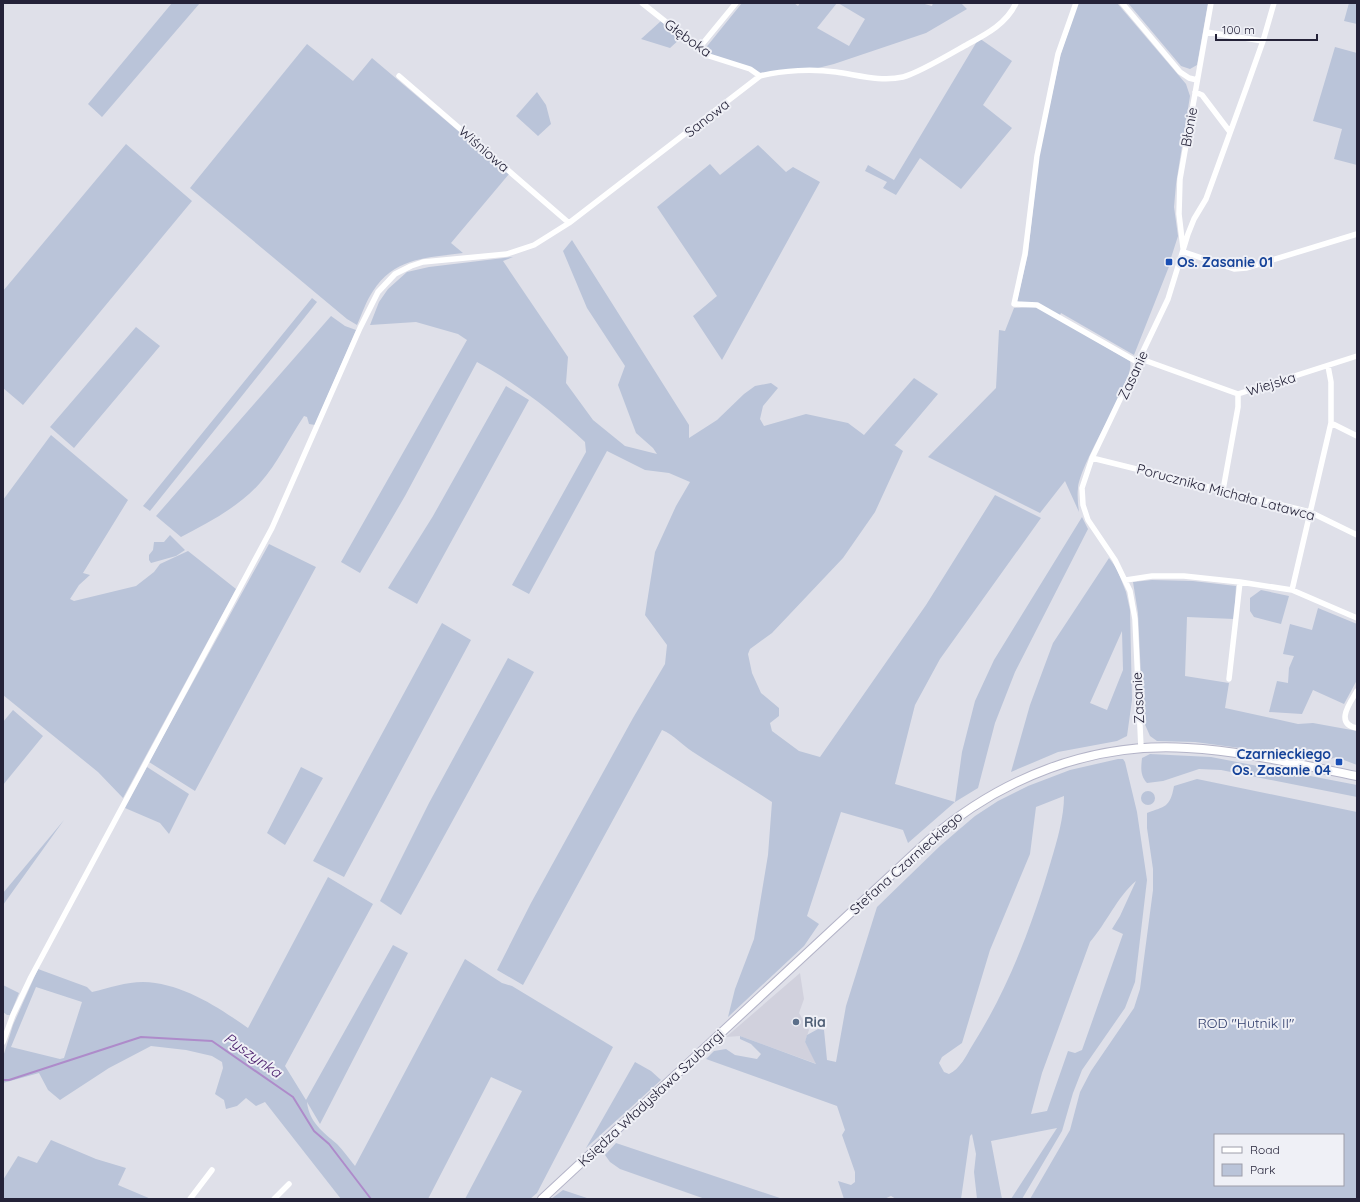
<svg xmlns="http://www.w3.org/2000/svg" width="1360" height="1202" font-family="Quicksand,sans-serif">
	<rect width="100%" height="100%" fill="#dfe0e9"/>
	<path fill="#d1d1dd" d="M800,973L804,999L799,1013L809,1030L805,1042L817,1064L740,1036L726,1037Z"/>
	<path fill="#bac4d9" fill-rule="evenodd" d="M172,3H200L102,117L88,104Z
		M742,3H794L798,6L800,3H837L817,28L849,46L865,19L838,3H921L932,6L933,3H961L967,9L926,33L834,64L814,69L757,73L712,56L704,50Z
		M1078,3H1117L1186,84L1190,96L1176,184L1174,207L1178,236L1170,261L1168,260L1167,264H1170L1134,355L1061,313L1058,319L1130,361C1136,381 1082,457 1078,488C1077,496 1078,504 1079,512L1065,481L1040,513L928,457L996,388L999,330L1005,331L1014,308L1034,307L1017,301L1028,254L1039,155L1061,53Z
		M1128,3H1208L1197,65L1190,69L1181,66Z
		M1349,3H1357V24L1344,21Z
		M661,21L681,38L670,48L641,39Z
		M979,38L1012,61L983,105L1012,128L961,189L920,158L896,195L883,188L887,182L865,171L868,165L894,180Z
		M307,44L353,81L372,58L509,174L451,243L463,253C427,258 395,257 373,291C366,301 362,314 357,325L347,319L190,188Z
		M1335,47L1357,53V165L1334,159L1342,129L1313,121Z
		M537,92L546,105L551,124L538,136L516,116Z
		M126,144L192,201L23,405L3,388V291Z
		M758,145L786,172L793,167L820,182L722,360L693,316L717,296L657,207L710,164L720,175Z
		M572,240L689,425V438L717,420L744,394L755,386L771,383L778,388L763,406L760,419L764,426L806,414L848,423L864,435L914,378L938,394L895,445L893,444L903,451L875,512L843,558L772,633L750,649L748,654L752,673L761,693L779,708V716L770,723L772,731L799,751L820,757L926,605L995,495L1041,518L940,659L915,705L895,784L955,802L962,752L975,701L994,660L1082,517L1088,529L1015,672L995,723L978,788L955,802L908,843L903,830L841,812L807,916L819,924L804,946L728,1017L735,989L754,939L768,855L772,802C746,785 719,769 693,752C682,745 674,735 662,730L523,985L497,970L531,903L633,718L665,664L667,645L645,615L655,552L676,506L690,482L669,473L645,470L607,451L529,594L512,585L586,452L585,442C553,412 516,383 477,362L405,496L360,573L341,562L467,340L458,334L416,322L370,325L379,302L388,289L407,272L429,267L513,257L503,261L568,357L566,383L593,420L625,446L657,454L653,448L636,433L618,385L625,366L587,308L563,251Z
		M312,298L317,302L150,511L143,506Z
		M331,316L345,326L356,330L315,425L309,424L307,417L304,416C289,438 278,463 260,483C239,507 209,522 181,537L156,516Z
		M136,327L160,346L74,448L50,427Z
		M506,386L529,400L417,604L388,588L433,516Z
		M51,435L128,500L83,573L90,575L79,585L70,599L74,601L136,586L154,572L160,564L188,551L236,589L123,798L98,772L3,695V500Z
		M170,535L185,550L176,556L151,563L149,560V555L153,550L154,542H164Z
		M269,544L316,567L195,791L149,762Z
		M1109,558L1117,569L1126,592L1130,610L1132,700L1127,736L1117,741L1058,752L1011,772L1030,705L1053,643ZM1122,631L1123,670L1107,710L1090,703Z
		M1152,580L1193,581L1236,586L1234,619L1187,617L1185,676L1229,683L1225,708L1298,724L1313,723L1357,731V765L1336,757L1331,759L1314,758L1195,742L1157,741L1150,736L1143,720L1138,613L1133,582Z
		M1261,590L1289,596L1281,624L1254,617L1250,611V598Z
		M1318,608L1357,624V680L1344,704L1313,690L1302,714L1269,712L1277,681L1288,683L1289,668L1294,656L1283,654L1290,624L1312,630Z
		M442,623L471,640L344,877L313,861Z
		M508,658L534,672L401,915L380,901L429,803Z
		M13,710L43,736L3,785V722Z
		M1150,754L1211,757L1357,785V797L1221,770L1199,769L1163,781L1147,783C1140,775 1141,768 1142,758Z
		M1118,759H1123L1125,762L1137,812L1147,880L1135,982L1125,1008L1082,1070L1073,1093L1062,1131L1022,1199H1011L1057,1128L991,1141L1002,1199H977L974,1172L976,1154L972,1134L970,1136L961,1199H896L891,1196L884,1199H844L838,1181L851,1185L855,1182V1172L842,1135L845,1130L837,1106L706,1059L714,1051L726,1049L735,1055L757,1059L761,1054L751,1044L740,1039V1036L816,1064L805,1042L807,1035L818,1029L824,1030L827,1060L836,1062L846,1006L877,907L941,845L975,816L998,801L1028,786L1070,770ZM1064,796C1064,817 1057,841 1051,861C1032,926 1008,989 972,1046C966,1056 960,1069 949,1074L944,1072L939,1063L942,1057L962,1043L990,950L1030,854L1036,807ZM1136,881L1120,916L1112,929L1123,934L1082,1050L1075,1053L1068,1051L1047,1111L1031,1114L1042,1073L1090,942C1106,924 1117,897 1136,881Z
		M147,767L189,794L169,834L160,823L125,808Z
		M301,767L323,778L285,845L267,833Z
		M1197,779L1357,812V1199H1030L1070,1130L1080,1092L1091,1071L1134,1008L1140,989L1153,890V869L1147,828V813C1165,806 1170,808 1174,786ZM1215,1135H1343V1185H1215Z
		M1141 798a7 7 0 1 1 14 0a7 7 0 1 1-14 0Z
		M64,820L3,905V893Z
		M328,877L373,904L285,1066L306,1100L393,945L408,953L320,1124L307,1102C309,1122 323,1132 337,1144C344,1151 349,1159 355,1166L465,959L502,983L512,986L613,1047L537,1193L530,1199H465L522,1091L491,1077L428,1199H341L265,1102L256,1106L246,1098L237,1106L226,1109L224,1100L215,1094L223,1068L222,1062L212,1056L186,1050L151,1046L109,1068L60,1100L48,1090L39,1073L3,1083V1057L13,1025L38,969L87,987L92,992C109,988 126,982 143,982C182,983 218,1007 248,1028ZM36,987L82,1002L64,1058L60,1059L11,1047Z
		M3,985L19,993L10,1015H7L3,1012Z
		M635,1062L651,1071L661,1080L586,1148Z
		M51,1140L96,1159L126,1168L118,1185L151,1199H3V1180L18,1156L37,1163Z
		M616,1143L783,1199H705L620,1169L610,1162L605,1155Z
		M563,1190L590,1199H551Z"/>
	<g fill="none" stroke-linecap="round" stroke-linejoin="round">
		<path stroke="#ae8bca" stroke-width="2" d="M3,1080H9L141,1037L212,1041L293,1097L314,1131L329,1144L371,1199"/>
		<defs>
			<path id="secondary" d="M542,1199L929,840C1001,778 1091,742 1187,748C1244,751 1301,765 1357,776"/>
		</defs>
		<use href="#secondary" stroke="#b4b4c8" stroke-width="10"/>
		<path stroke="#fff" stroke-width="5.5" d="M642,3L709,56L750,69L760,76
			M1076,3L1058,54L1037,156L1025,254L1014,304L1037,305L1139,363
			M1122,3L1180,72L1189,78L1197,80
			M1206,32L1263,41
			M699,48L736,3
			M399,76L569,223
			M1195,92L1202,95L1230,132
			M1183,248L1179,214L1180,179L1211,3
			M1184,252L1234,269L1246,268L1357,234
			M1141,359L1238,394L1357,356
			M1331,423L1357,436
			M1092,458L1310,512L1357,535
			M1223,490L1238,407V394
			M1126,580L1152,576H1184L1240,582L1292,590L1357,618
			M1292,590L1331,423V382L1328,366
			M1229,679L1240,582
			M1357,691C1350,703 1334,724 1357,728
			M1141,748L1135,619L1130,591L1115,560L1088,520L1083,505L1082,488L1092,458L1168,299L1188,234L1194,219L1206,199L1247,86L1263,41L1274,3
			M3,1042L13,1015L31,977L272,528L360,328L378,292L395,274L411,266L423,262L507,254L534,245L569,223L760,76C783,70 813,69 836,72C858,75 881,82 903,77C919,73 952,53 968,44C987,34 1007,23 1016,3
			M190,1199L212,1170
			M274,1199L289,1184"/>
		<use href="#secondary" stroke="#fff" stroke-width="8"/>
	</g>
	<g fill="#1a4fb4" stroke="#eff0f6" stroke-width="1.5">
		<rect x="1165" y="258" width="8" height="8" rx="2"/>
		<rect x="1335" y="758" width="8" height="8" rx="2"/>
	</g>
	<circle fill="#5c6f8a" stroke="#eff0f6" stroke-width="1.5" cx="796" cy="1022" r="4"/>
	<g text-anchor="middle" dominant-baseline="central" stroke-width="4" stroke-linejoin="round" paint-order="stroke">
		<g font-size="14" fill="#242238" stroke="#eff0f6">
			<text transform="translate(688 38) rotate(36)">Głęboka</text>
			<text transform="translate(707 118) rotate(-38)">Sanowa</text>
			<text transform="translate(1189 127) rotate(-80)">Błonie</text>
			<text transform="translate(484 149) rotate(41)">Wiśniowa</text>
			<text transform="translate(1133 375) rotate(-65)">Zasanie</text>
			<text transform="translate(1271 384) rotate(-17)">Wiejska</text>
			<text transform="translate(1226 492) rotate(15)">Porucznika Michała Latawca</text>
			<text transform="translate(1138 698) rotate(-93)">Zasanie</text>
			<text transform="translate(906 863) rotate(-42)">Stefana Czarnieckiego</text>
			<text transform="translate(651 1098) rotate(-43)">Księdza Władysława Szubargi</text>
		</g>
		<g font-size="14" font-weight="bold" fill="#164399" stroke="#eff0f6" text-anchor="start">
			<text x="1177" y="262">Os. Zasanie 01</text>
			<text x="1331" y="754" text-anchor="end">Czarnieckiego<tspan x="1331" dy="16">Os. Zasanie 04</tspan></text>
		</g>
		<g font-size="14" font-weight="bold" fill="#4e5e75" stroke="#eff0f6" text-anchor="start">
			<text x="804" y="1022">Ria</text>
		</g>
		<g font-size="14" fill="#2f3c6b" stroke="#eff0f6">
			<text x="1246" y="1023">ROD "Hutnik II"</text>
		</g>
		<g font-size="15" font-style="italic" fill="#4d216e" stroke="#eff0f6">
			<text transform="translate(253 1055) rotate(35)">Pyszynka</text>
		</g>
	</g>
	<rect width="1360" height="1202" fill="none" stroke="#242238" stroke-width="8"/>
	<rect x="1214" y="1134" width="130" height="52" fill="#eff0f6" stroke="#9e9eaa"/>
	<rect x="1222" y="1147" width="20" height="6" fill="#ffffff" stroke="#9e9eaa"/>
	<text x="1250" y="1154" font-size="12" fill="#242238">Road</text>
	<rect x="1222" y="1164" width="20" height="12" fill="#bac4d9" stroke="#9e9eaa"/>
	<text x="1250" y="1174" font-size="12" fill="#242238">Park</text>
	<path d="M1216 34v6h101v-6" fill="none" stroke="#242238" stroke-width="2"/>
	<text x="1222" y="34" font-size="12" fill="#242238" stroke="#eff0f6" stroke-width="3" paint-order="stroke">100 m</text>
</svg>
